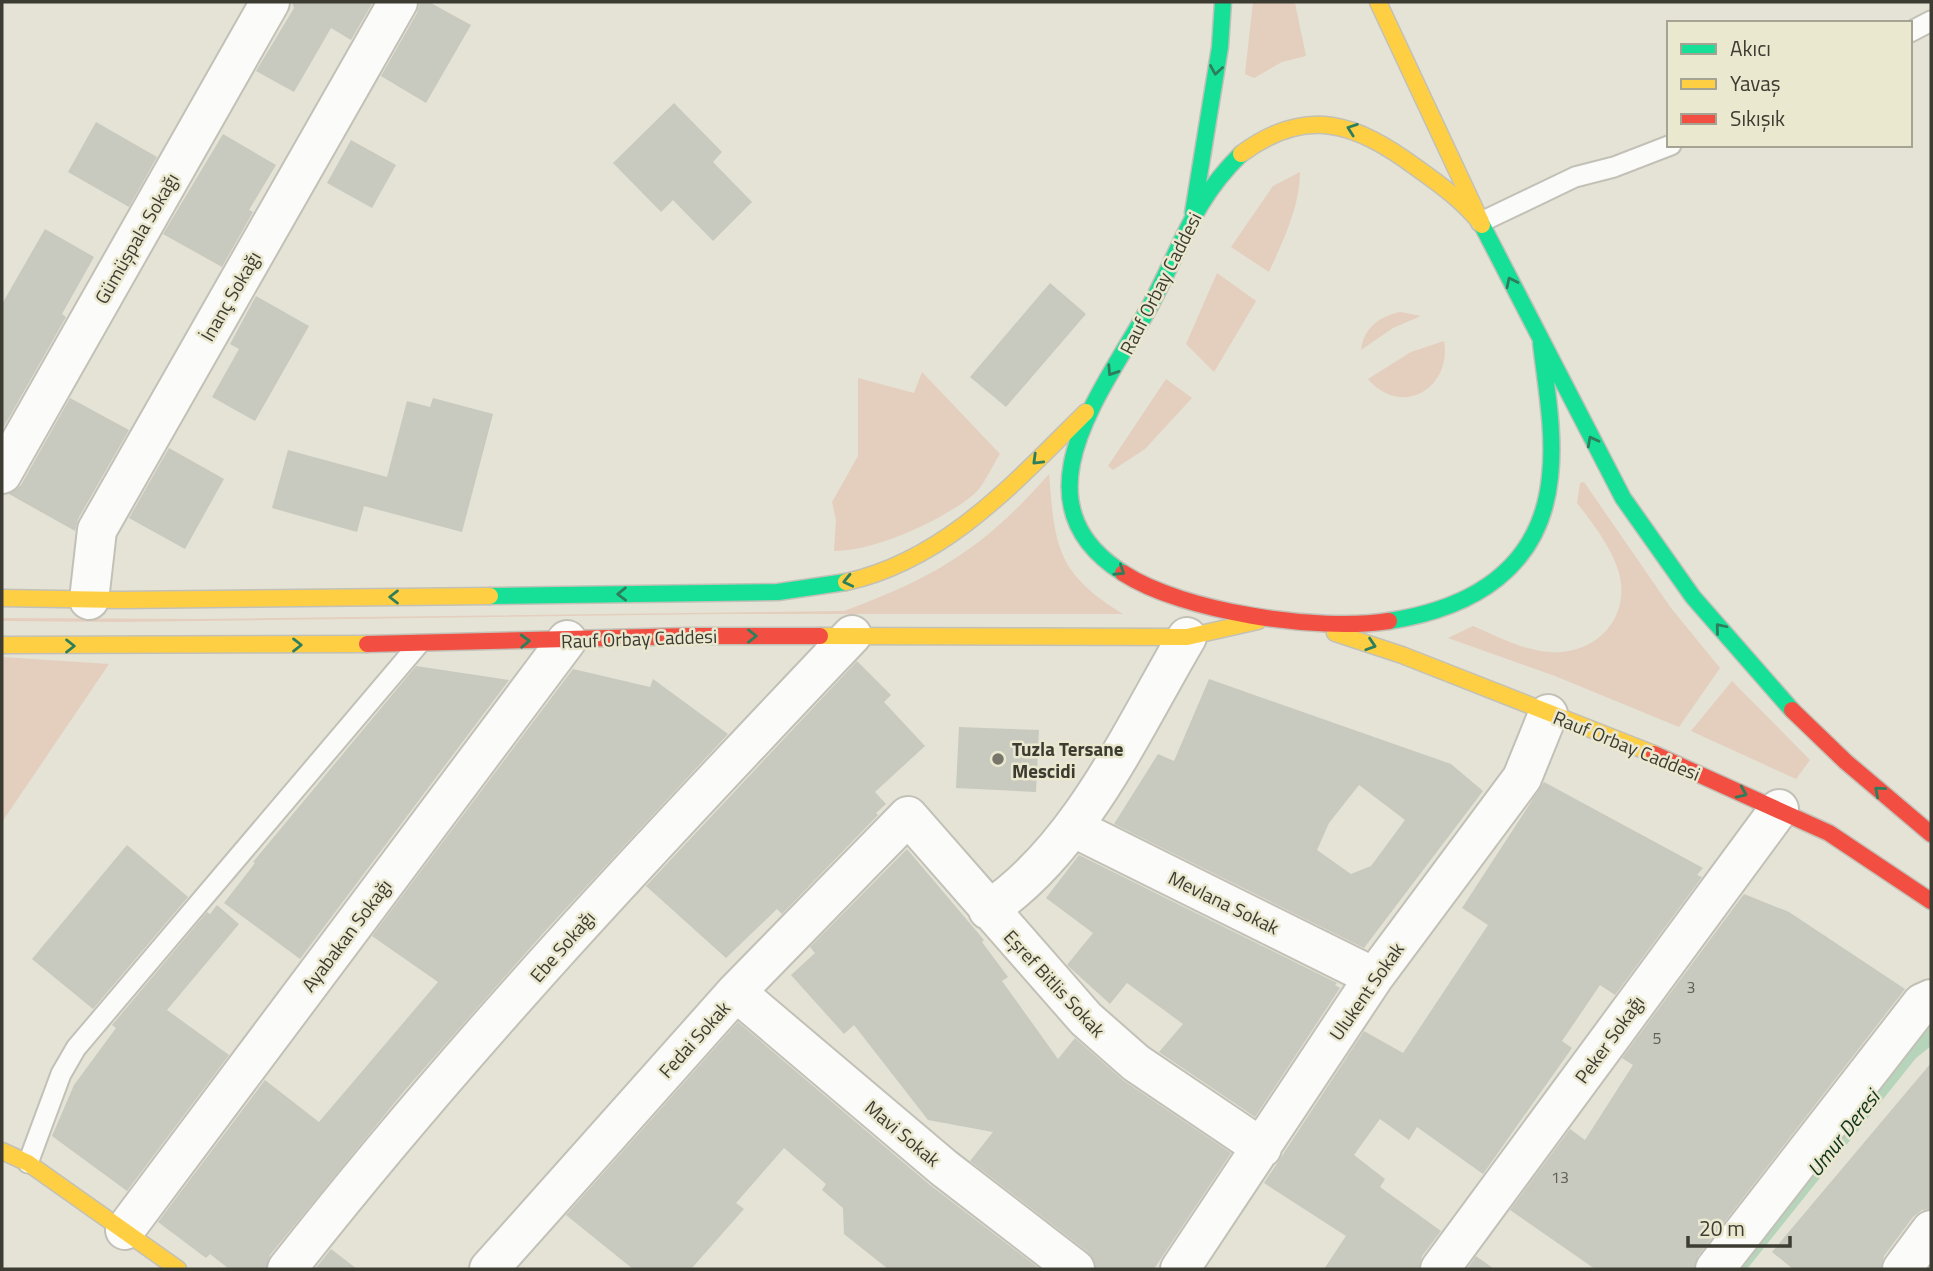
<svg xmlns="http://www.w3.org/2000/svg" width="1933" height="1271" font-family="'Titillium Web',sans-serif">
	<rect width="100%" height="100%" fill="#e5e3d6"/>
	<path fill="#e4cebe" d="M1253,2L1295,3L1306,56L1282,62L1254,78L1245,74Z
		M1300,172C1300,206 1283,241 1269,272L1231,247L1273,186Z
		M1217,273L1256,301L1214,372L1186,344Z
		M1401,312L1421,316L1393,328L1361,350C1364,327 1380,316 1401,312Z
		M1444,341C1452,389 1401,418 1368,379L1411,352Z
		M922,372L1000,454C992,466 984,486 973,495C941,521 875,551 834,551L836,520L832,502L858,456V378L914,393Z
		M1166,379L1192,398L1145,449L1113,470L1108,466Z
		M1049,474C1055,548 1057,573 1123,614H720L121,622L2,621V618L197,619L844,611C936,577 984,548 1049,474Z
		M1584,482L1671,608L1720,668L1679,727L1555,676L1448,638L1473,626C1497,636 1524,651 1550,652C1596,655 1631,618 1619,573C1611,546 1593,524 1577,503L1580,483Z
		M2,657L109,664L2,822Z
		M1732,681L1810,760L1796,779L1691,731Z"/>
	<path fill="#b5d4ba" d="M1931,1012V1046L1916,1058L1747,1269H1722Z"/>
	<path fill="#c8c9bf" fill-rule="evenodd" d="M292,2H373L351,40L331,28L294,92L256,71L294,8Z
		M420,2H429L471,25L426,103L381,76L417,13Z
		M674,103L722,152L713,162L752,202L713,241L673,200L661,212L613,163Z
		M96,122L157,157L129,207L68,172Z
		M223,134L276,165L249,210L253,212L222,267L163,234Z
		M351,140L396,165L372,208L327,183Z
		M45,229L94,257L62,314L66,317L2,430V304Z
		M1050,283L1086,314L1006,407L970,377Z
		M256,296L309,326L255,421L212,397L239,349L230,344Z
		M70,398L129,430L78,519L75,531L9,494L21,485Z
		M433,398L493,414L462,532L364,506L357,532L272,508L288,450L387,477L407,401L430,407Z
		M169,448L224,479L185,549L129,518Z
		M857,661L891,695L884,702L925,746L875,792L886,804L876,813L878,815L782,914L777,909L726,958L646,886Z
		M416,666L509,680L300,959L224,903L255,863L253,862Z
		M573,669L650,687L653,679L728,734L546,930L405,1090L270,1255L266,1269H229L210,1254L206,1258L158,1222L265,1080L319,1122L438,982L372,936Z
		M1209,679L1451,764L1483,791L1364,948L1114,824L1158,754L1174,761ZM1359,785L1405,820L1371,866L1351,874L1317,850L1329,823Z
		M959,727L1039,730L1036,792L956,788Z
		M1544,782L1703,868L1697,875L1702,877L1615,995L1600,985L1562,1041L1572,1048L1483,1174L1417,1127L1409,1140L1380,1119L1354,1155L1385,1179L1380,1187L1441,1231L1422,1256L1419,1269H1324L1346,1236L1264,1183L1364,1031L1403,1053L1488,925L1462,908Z
		M127,845L188,897L93,1009L32,959Z
		M907,849L984,940L982,942L1008,977L1002,981L1058,1059L1075,1038L1124,1081L1231,1153L1154,1269H1096L1088,1252L970,1161L993,1132L928,1120L854,1025L844,1034L791,975L815,953L810,947Z
		M1079,855L1337,983L1335,985L1340,988L1255,1117L1159,1052L1183,1024L1127,983L1110,1004L1067,965L1093,933L1046,898Z
		M1744,894L1789,912L1905,989L1698,1256L1694,1269H1595L1510,1210L1570,1129L1585,1140L1633,1065L1622,1058Z
		M217,905L239,924L167,1010L229,1055L127,1191L52,1136L74,1085L116,1028L112,1025L207,912L210,914Z
		M738,1022L930,1185L1040,1269H888L844,1234L843,1208L822,1190L826,1184L784,1148L736,1203L744,1209L691,1269H633L566,1215Z
		M1931,1063V1209L1922,1210L1913,1217L1884,1256L1881,1269H1793L1772,1252Z
		M331,1249L357,1269H315Z
		M1476,1256L1494,1269H1467Z"/>
	<g fill="none" stroke-linecap="round" stroke-linejoin="round">
		<defs>
			<path id="lane" d="M1910,32L1931,21
				M1481,222L1575,177L1614,167L1671,145
				M28,1163L61,1074L76,1048L418,645"/>
			<path id="street" d="M2,474L270,2
				M89,600L97,530L398,2
				M1074,828L1374,977
				M988,910C1080,849 1132,730 1187,637
				M736,992L944,1168L1075,1269
				M125,1230L567,640
				M287,1269C462,1046 657,840 852,635
				M489,1269L736,992L908,816L1086,1019L1136,1063L1262,1148
				M1180,1269L1374,977L1522,778L1548,714
				M1440,1269L1779,809
				M1715,1269L1922,1003L1931,999
				M1902,1269L1931,1230"/>
			<path id="fast" d="M1193,213L1220,47L1223,2
				M1482,225L1623,498L1693,597L1792,710
				M1123,573C1008,500 1108,385 1151,304C1182,246 1192,202 1241,154
				M490,596L778,592L846,582
				M1389,621C1473,608 1541,568 1550,477C1555,432 1546,387 1541,343"/>
			<path id="slow" d="M1378,2L1481,222
				M1241,154C1307,105 1356,123 1417,168C1441,185 1464,202 1482,225
				M846,582C946,560 1016,481 1086,412
				M2,598L120,600L490,596
				M1335,633L1402,655L1654,754
				M820,636L1187,637L1258,621
				M2,645L367,644
				M2,1151L28,1163L178,1269"/>
			<path id="jam" d="M1123,573C1183,612 1319,632 1389,621
				M367,644L688,636H820
				M1792,710L1846,762L1931,834
				M1654,754L1829,833L1931,901"/>
		</defs>
		<use href="#lane" stroke="#c3c1b7" stroke-width="23"/>
		<use href="#street" stroke="#c3c1b7" stroke-width="42"/>
		<use href="#fast" stroke="#c3c1b7" stroke-width="19"/>
		<use href="#slow" stroke="#c3c1b7" stroke-width="19"/>
		<use href="#jam" stroke="#c3c1b7" stroke-width="19"/>
		<use href="#lane" stroke="#fbfbf9" stroke-width="19"/>
		<use href="#street" stroke="#fbfbf9" stroke-width="38"/>
		<use href="#fast" stroke="#16e098" stroke-width="16"/>
		<use href="#slow" stroke="#ffcf43" stroke-width="16"/>
		<use href="#jam" stroke="#f24e42" stroke-width="16"/>
	</g>
	<defs><path id="oneway-chevron" d="M-2-3.5L2.5 0L-2 3.5" fill="none" stroke-width="1.6" stroke-linecap="round" stroke-linejoin="round" transform="scale(1.75)"/></defs>
	<g stroke="#2d7e5b">
		<use href="#oneway-chevron" transform="translate(1216 70) rotate(99)"/>
		<use href="#oneway-chevron" transform="translate(1352 129) rotate(-160)"/>
		<use href="#oneway-chevron" transform="translate(1511 282) rotate(-116)"/>
		<use href="#oneway-chevron" transform="translate(1112 371) rotate(123)"/>
		<use href="#oneway-chevron" transform="translate(1592 441) rotate(-118)"/>
		<use href="#oneway-chevron" transform="translate(1037 460) rotate(136)"/>
		<use href="#oneway-chevron" transform="translate(1120 571) rotate(33)"/>
		<use href="#oneway-chevron" transform="translate(848 581) rotate(167)"/>
		<use href="#oneway-chevron" transform="translate(622 594) rotate(179)"/>
		<use href="#oneway-chevron" transform="translate(394 597) rotate(180)"/>
		<use href="#oneway-chevron" transform="translate(1720 628) rotate(-130)"/>
		<use href="#oneway-chevron" transform="translate(752 636)"/>
		<use href="#oneway-chevron" transform="translate(525 641) rotate(-2)"/>
		<use href="#oneway-chevron" transform="translate(297 645)"/>
		<use href="#oneway-chevron" transform="translate(1371 645) rotate(18)"/>
		<use href="#oneway-chevron" transform="translate(70 646)"/>
		<use href="#oneway-chevron" transform="translate(1879 791) rotate(-139)"/>
		<use href="#oneway-chevron" transform="translate(1742 793) rotate(24)"/>
	</g>
	<circle fill="#78766b" stroke="#ebe8d0" stroke-width="2.5" cx="998" cy="759" r="7"/>
	<g text-anchor="middle" dominant-baseline="central" stroke-width="5" stroke-linejoin="round" paint-order="stroke">
		<g font-size="16" fill="#605f55">
			<text x="1691" y="987">3</text>
			<text x="1657" y="1038">5</text>
			<text x="1560" y="1177">13</text>
		</g>
		<g font-size="19" fill="#3d3c32" stroke="#ebe8d0">
			<text transform="translate(136 238) rotate(-60)">Gümüşpala Sokağı</text>
			<text transform="translate(1160 283) rotate(-63)">Rauf Orbay Caddesi</text>
			<text transform="translate(230 296) rotate(-60)">İnanç Sokağı</text>
			<text transform="translate(639 638) rotate(-2)">Rauf Orbay Caddesi</text>
			<text transform="translate(1627 745) rotate(22)">Rauf Orbay Caddesi</text>
			<text transform="translate(1224 902) rotate(26)">Mevlana Sokak</text>
			<text transform="translate(346 935) rotate(-53)">Ayabakan Sokağı</text>
			<text transform="translate(562 946) rotate(-49)">Ebe Sokağı</text>
			<text transform="translate(1055 983) rotate(47)">Eşref Bitlis Sokak</text>
			<text transform="translate(1366 991) rotate(-55)">Ulukent Sokak</text>
			<text transform="translate(694 1039) rotate(-48)">Fedai Sokak</text>
			<text transform="translate(1609 1039) rotate(-54)">Peker Sokağı</text>
			<text transform="translate(903 1133) rotate(40)">Mavi Sokak</text>
		</g>
		<g font-size="19" font-weight="bold" fill="#3d3c32" stroke="#ebe8d0" text-anchor="start">
			<text x="1012" y="748">Tuzla Tersane<tspan x="1012" dy="22">Mescidi</tspan></text>
		</g>
		<g font-size="21" font-style="italic" fill="#0f331d" stroke="#ebe8d0">
			<text transform="translate(1843 1133) rotate(-52)">Umur Deresi</text>
		</g>
	</g>
	<rect width="1933" height="1271" fill="none" stroke="#3d3c32" stroke-width="7"/>
	<rect x="1667" y="21" width="245" height="126" fill="#ebe8d0" stroke="#a5a391" stroke-width="2"/>
	<rect x="1681" y="44" width="35" height="10" fill="#16e098" stroke="#a5a391" stroke-width="2"/>
	<text x="1730" y="56" font-size="21" fill="#3d3c32">Akıcı</text>
	<rect x="1681" y="79" width="35" height="10" fill="#ffcf43" stroke="#a5a391" stroke-width="2"/>
	<text x="1730" y="91" font-size="21" fill="#3d3c32">Yavaş</text>
	<rect x="1681" y="114" width="35" height="10" fill="#f24e42" stroke="#a5a391" stroke-width="2"/>
	<text x="1730" y="126" font-size="21" fill="#3d3c32">Sıkışık</text>
	<path d="M1688 1236v10h102v-10" fill="none" stroke="#3d3c32" stroke-width="3.5"/>
	<text x="1699" y="1236" font-size="21" fill="#3d3c32" stroke="#ebe8d0" stroke-width="5" paint-order="stroke">20 m</text>
</svg>
